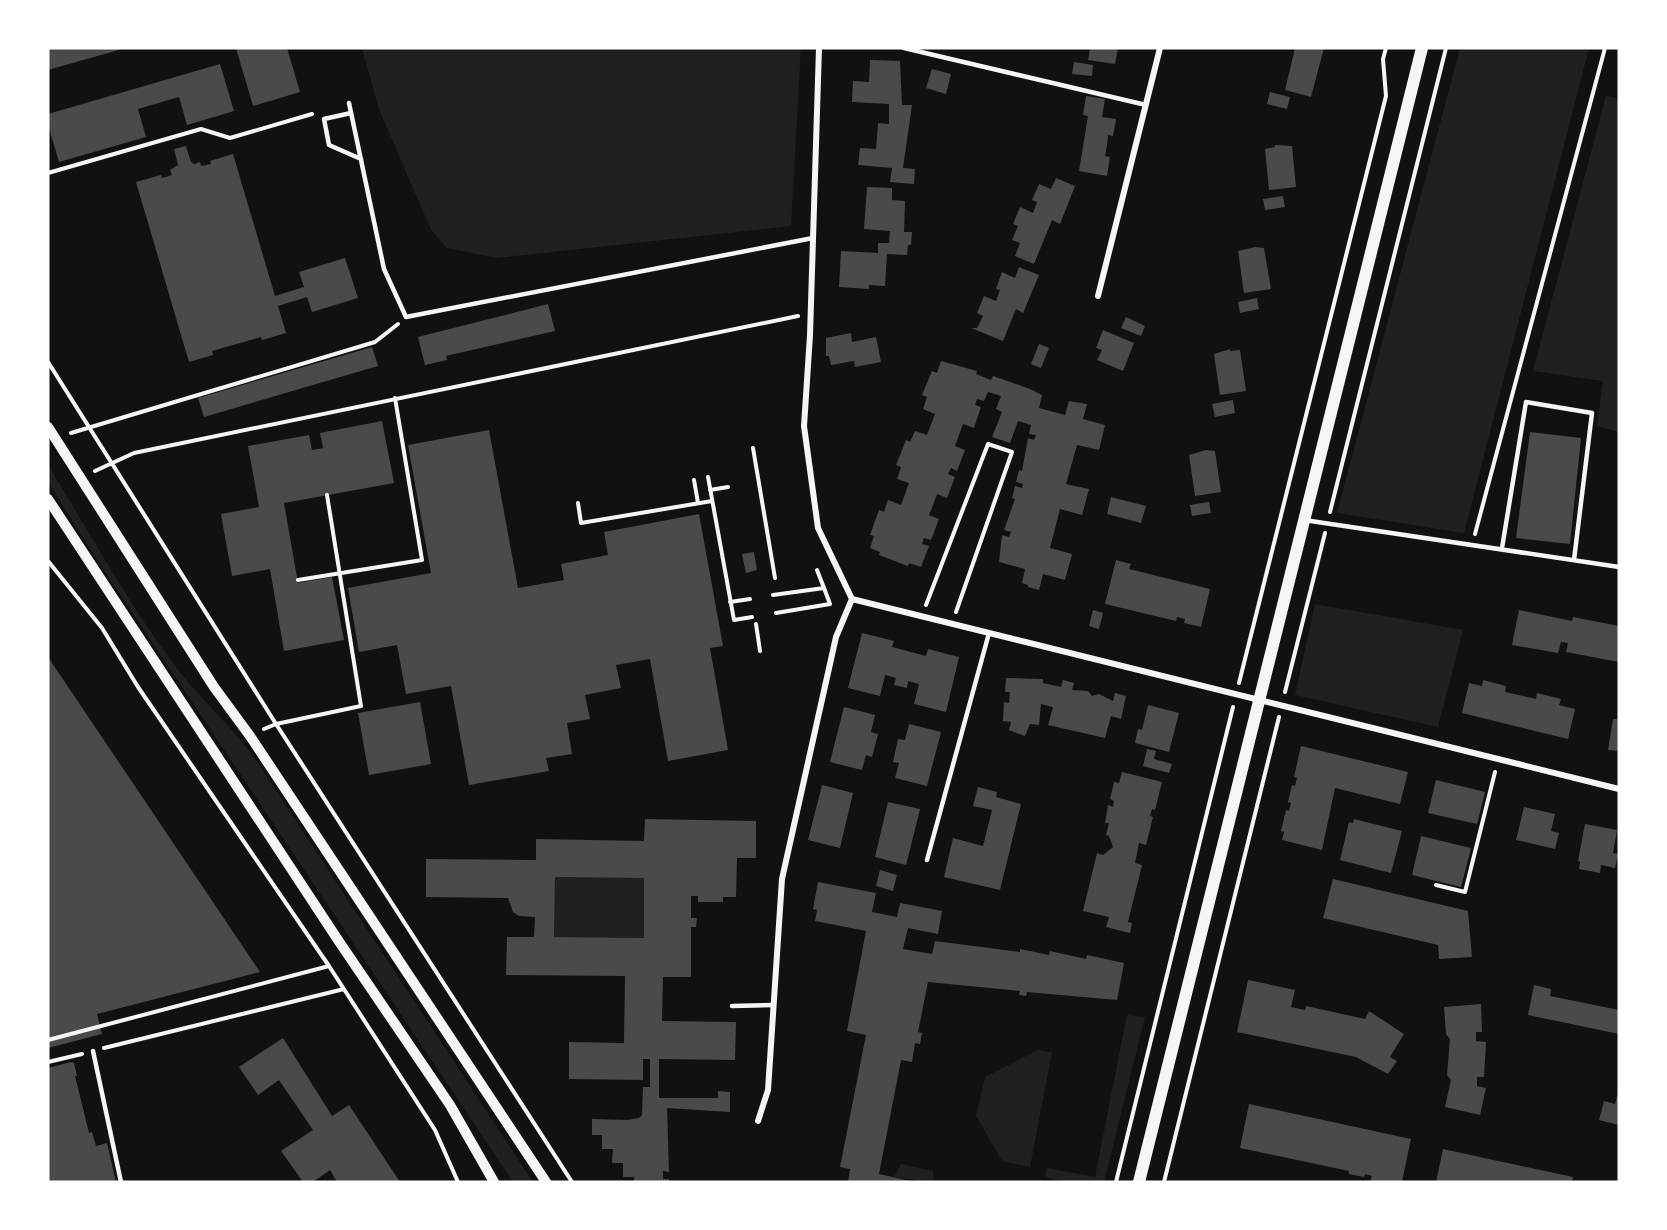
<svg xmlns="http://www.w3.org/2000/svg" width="1667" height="1230" font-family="'Nunito Sans',sans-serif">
	<rect width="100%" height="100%" fill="#111"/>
	<path fill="#202020" d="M362,48H801L791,226L497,258L447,248L431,230L379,109Z
		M1460,48H1589L1464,533L1337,513Z
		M1606,96L1619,99V432L1597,426L1603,381L1533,371Z
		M48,465C88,530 125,598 170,659C196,695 230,724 256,760L533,1182H513L93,554L48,482Z
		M1315,604L1463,630L1438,727L1295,695Z
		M555,877L644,878V938L554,937Z
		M1127,1015L1145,1017L1104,1182H1066L1045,1177L1047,1168L1095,1177Z
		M1038,1050L1052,1052L1030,1167L1002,1161L976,1116L985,1077Z
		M901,1164L933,1171L934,1182L894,1177Z"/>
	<path fill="#4a4a4a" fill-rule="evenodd" d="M48,48H122V49L48,70Z
		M236,48H287L300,92L253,106Z
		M1090,48H1118L1115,64L1088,60Z
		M1295,48H1324L1311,97L1285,90Z
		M870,60L900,61L902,105H912L903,168L915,169L914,184L890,182L892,168L858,165L860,148L876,149L878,123L889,124V104L852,102L853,81L869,82Z
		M1074,62L1093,65L1092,76L1072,74Z
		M220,64L234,111L187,125L179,97L138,109L146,137L59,162L48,125V114Z
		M932,69L951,74L946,94L926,88Z
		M1270,92L1290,97L1287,109L1267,104Z
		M1086,96L1105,99L1102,117L1116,119L1113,136L1108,135L1107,145L1105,156L1110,157L1107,176L1079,171L1088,116L1083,115Z
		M1275,145L1292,146L1296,187L1269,190L1265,149L1275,147Z
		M186,146L191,162L194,164L200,162L201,166L211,164L210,161L233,154L275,296L304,287L299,272L345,258L358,298L312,312L307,297L278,306L286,333L262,340L261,337L212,351L213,355L189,362L136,182L161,175L162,178L172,175L170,170L178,165L174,149Z
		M1056,178L1075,186L1060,224L1052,220L1034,264L1015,256L1020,243L1012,240L1018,226L1013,224L1020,207L1033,213L1037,202L1032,200L1039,184L1051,189Z
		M867,187L892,188V200L905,201L904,232H912L911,245H908L907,255L887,254L885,286L869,285V289L839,287L841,251L878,253V243H889L890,231L864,229Z
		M1283,196L1285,207L1265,210L1263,199Z
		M1255,247L1264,248L1271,289L1244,293L1238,251Z
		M1019,267L1039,275L1023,313L1016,309L1003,341L971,328H977L983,316L977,313L984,296L996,301L1000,290L996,289L1002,272L1015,278Z
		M1257,298L1259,309L1240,313L1238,302Z
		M548,304L555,331L446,356L447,360L425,365L418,337Z
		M1126,317L1145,326L1141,336L1121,328Z
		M1103,330L1134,343L1123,371L1097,360L1102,350L1096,348Z
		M851,333L852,342L876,337L881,362L855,367L854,361L831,365L829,356H826V338Z
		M1039,344L1049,348L1041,368L1031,364Z
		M372,347L378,366L204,417L198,398Z
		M1230,349V351L1240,350L1246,391L1220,395L1214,354Z
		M941,361L977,371L976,374L991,380L993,376L1030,389L1042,395L1039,408L1065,415L1069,401L1087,404L1083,419L1105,425L1099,450L1077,445L1066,484L1089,489L1082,515L1060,509L1050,548L1072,554L1065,580L1043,574L1039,590L1028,587V585L1022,583L1025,569L999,562L1002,535L1009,537L1011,532L1004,530L1015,499L1012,498L1015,486L1022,488L1023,484L1016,482L1019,470L1022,471L1028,438L1034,440L1036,435L1029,434L1031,425L1018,421L1010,443L992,437L1002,412L996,409L1001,396L988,392L984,401L977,399L975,405L981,407L974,428L963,424L955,446L965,450L957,471L951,468L948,474L955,477L947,498L937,494L933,505L929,515L939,519L931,540L924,538L922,544L929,546L921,567L909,563L908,566L879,555L880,552L870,548L874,536L870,535L879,510L884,512L888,500L901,505L909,483L897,479L901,467L896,465L906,440L910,442L915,431L927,435L935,414L923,409L927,397L922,395L932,371L937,373Z
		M1233,400L1235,413L1215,417L1212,404Z
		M382,421L394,483L284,503L298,583L332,577L344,640L284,651L270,569L232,576L221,514L259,507L248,446L309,435L312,450L323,448L320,433Z
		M489,430L518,588L564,580L561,564L608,555L604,532L699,514L723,646L710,648L728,750L668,761L650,659L616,665L621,688L585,695L590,719L567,723L572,754L546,758L549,771L469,785L451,686L406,694L397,645L359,652L348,588L431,573L408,445Z
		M1530,432L1581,438L1570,544L1516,538Z
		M1206,450L1215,451L1221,492L1195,496L1189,455Z
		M1111,497L1146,506L1141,523L1107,514Z
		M1209,502L1211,513L1192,516L1190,505Z
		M754,552L757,570L746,573L742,554Z
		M1116,560L1131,564L1129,569L1210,589L1201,627L1184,623L1185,619L1177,617L1176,621L1105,604Z
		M1093,610L1103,613L1099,629L1089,626Z
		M1519,610L1572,621L1573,617L1619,626V662L1566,652L1568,643L1561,642L1558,653L1512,645Z
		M862,633L894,641L892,647L926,656L928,649L959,657L946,712L914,704L919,684L908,681L907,688L894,685L896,678L885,675L880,696L848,688Z
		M48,657L260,972L97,1014L102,1034L48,1048Z
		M1006,678L1043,679V683L1061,687L1063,680L1074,683L1072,690L1088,691L1092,696L1099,694L1113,701L1115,693L1126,696L1121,719L1111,716L1105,738L1048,725L1053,707L1041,704L1039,725L1030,724L1025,736L1009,730L1011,722L1003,721L1004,702L1009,703L1010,692H1005Z
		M1483,680L1506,686L1505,692L1536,699L1537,693L1561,699L1559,705L1575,709L1568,739L1462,713L1469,683L1482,686Z
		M420,702L431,764L369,775L358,713Z
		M1148,705L1179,713L1169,752L1135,743L1138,729L1142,730Z
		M844,707L875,715L871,732L878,734L872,757L866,755L862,770L830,762Z
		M1613,719H1619V751L1608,750Z
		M909,724L941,732L927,786L895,778L899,763L893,762L898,739L905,740Z
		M1301,746L1408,772L1400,804L1335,788L1322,850L1282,840L1284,832L1281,831L1286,810L1289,811L1291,803L1288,802L1292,785L1295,786L1297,778L1294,777Z
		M1147,749L1156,751L1154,759L1172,764L1169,773L1143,766Z
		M1122,772L1162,782L1155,810L1152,809L1150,816L1153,817L1146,845L1139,843L1135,863L1142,865L1128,922L1132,923L1130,933L1106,927L1109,917L1083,911L1097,853L1103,855L1113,847L1109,836L1106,835L1109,823H1105L1108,805L1113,807L1114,801L1110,799L1114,782L1119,783Z
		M1436,780L1485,792L1477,824L1428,813Z
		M822,785L853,793L840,848L808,840Z
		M978,787L997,792L996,797L1021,804L1000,890L944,877L953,838L983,846L992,810L973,806Z
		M888,802L920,809L906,865L875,857Z
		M1524,807L1555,814L1551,831L1559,833L1555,849L1516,840Z
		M645,819L756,821V858H737L736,897H723V902H698V896H691V918H697L696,927H691V977H663L662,1021L736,1022L735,1060L659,1059V1098H718V1091L730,1092V1112L667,1108L669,1172L663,1171V1179H669V1182H634V1177H623V1163H612L613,1149H602V1135H592V1119L627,1120L639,1118L642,1115L643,1087H650V1059H643V1080L569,1079V1042L624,1043L625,976L506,975L507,937H534L535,917L519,916L513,912L508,898L426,897V859L536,860V839L644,841ZM555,877L644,878V938L554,937Z
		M1354,819L1402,831L1391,873L1340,860L1349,822L1353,823Z
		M1585,824L1617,830L1613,853L1618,854L1615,868L1601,865L1600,873L1579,869L1580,862L1578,861Z
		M1421,836L1471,848L1461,887L1412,875Z
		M880,870L897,875L893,891L876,886Z
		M1333,879L1468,911L1472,957L1439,959L1438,945L1323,918Z
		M818,882L876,893L872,912L897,917L900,903L942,911L938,934L908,928L903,949L932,954L935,941L1020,952V949L1049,955L1050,951L1086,959L1087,955L1124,963L1117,1000L1027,992L1026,996L1019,995L1020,991L928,982L918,1032L922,1033L920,1044L915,1043L912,1062L901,1060L879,1174L914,1182H848L850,1169L840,1167L866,1035L847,1031L866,931L815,921L817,910L813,909Z
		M1248,980L1295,990L1291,1007L1305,1010L1306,1006L1365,1019L1369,1011L1404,1034L1390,1057L1397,1061L1388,1074L1356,1057L1237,1032Z
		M1534,985L1551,989L1550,996L1619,1010V1034L1528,1015Z
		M1481,1004L1482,1032H1476V1041L1486,1042L1484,1077H1477V1086L1486,1088L1480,1115L1445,1107L1451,1080L1447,1075L1450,1039L1446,1034L1444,1007Z
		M283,1038L332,1116L349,1105L400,1182H337L330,1170L313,1182H303L281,1151L313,1130L279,1080L258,1095L239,1067Z
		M71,1062L74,1063L77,1076H75L89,1133L92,1132L96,1146L107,1143L116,1182H48V1068Z
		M1619,1089V1125L1599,1120L1604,1101L1615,1104Z
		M1249,1104L1411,1139L1402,1182H1370L1372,1176L1365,1174L1364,1177L1349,1174V1171L1240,1148Z
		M1443,1149L1573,1177L1572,1182H1436Z"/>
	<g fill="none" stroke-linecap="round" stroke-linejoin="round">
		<path stroke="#f5f5f5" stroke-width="4" d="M48,173L201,129L230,138L312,114
			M48,362L276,724L572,1182
			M71,433L375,342L398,324
			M753,448L775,578
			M95,471L134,453L798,316
			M708,477L734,620L752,617
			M694,480L698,503
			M710,490L728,487
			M578,503L581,523L712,501
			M1330,512L1446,48
			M1475,534L1605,48
			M48,561L102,628L138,687L329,966L435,1130L458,1182
			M298,580L422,560L395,398
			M773,595L824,588L817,570
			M730,602L750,599
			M926,605L988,444L1012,452L956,612
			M776,613L830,604L824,588
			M756,624L760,651
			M1239,683L1386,96L1383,59L1386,48
			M1285,692L1325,533
			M264,729L276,724L361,706L327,495
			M1436,885L1465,892L1495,772
			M48,1040L329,966
			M104,1048L344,989
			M48,1062L82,1054
			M1116,1182L1233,707
			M1164,1182L1279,717"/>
		<path stroke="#f5f5f5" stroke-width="4.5" d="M904,48L1146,105
			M349,103L384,269L406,317L813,238
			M351,113L324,119L329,145L361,159
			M1304,520L1619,567
			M1502,548L1526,402L1592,413L1574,560
			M927,860L989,633
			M732,1006L773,1005
			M93,1051L121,1182"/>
		<path stroke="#f5f5f5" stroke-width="6" d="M819,48L810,335L804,426L818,528L852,599L1619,789
			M1098,296L1160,48
			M758,1121L768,1090L782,879L836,637L852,599"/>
		<path stroke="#f5f5f5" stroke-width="10" d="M48,427L214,687L250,736L546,1182
			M48,499L338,940L450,1105L494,1182"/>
		<path stroke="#f5f5f5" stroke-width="12" d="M1139,1182L1422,48"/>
	</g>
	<rect width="1667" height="1230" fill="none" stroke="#ffffff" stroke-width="99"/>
</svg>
